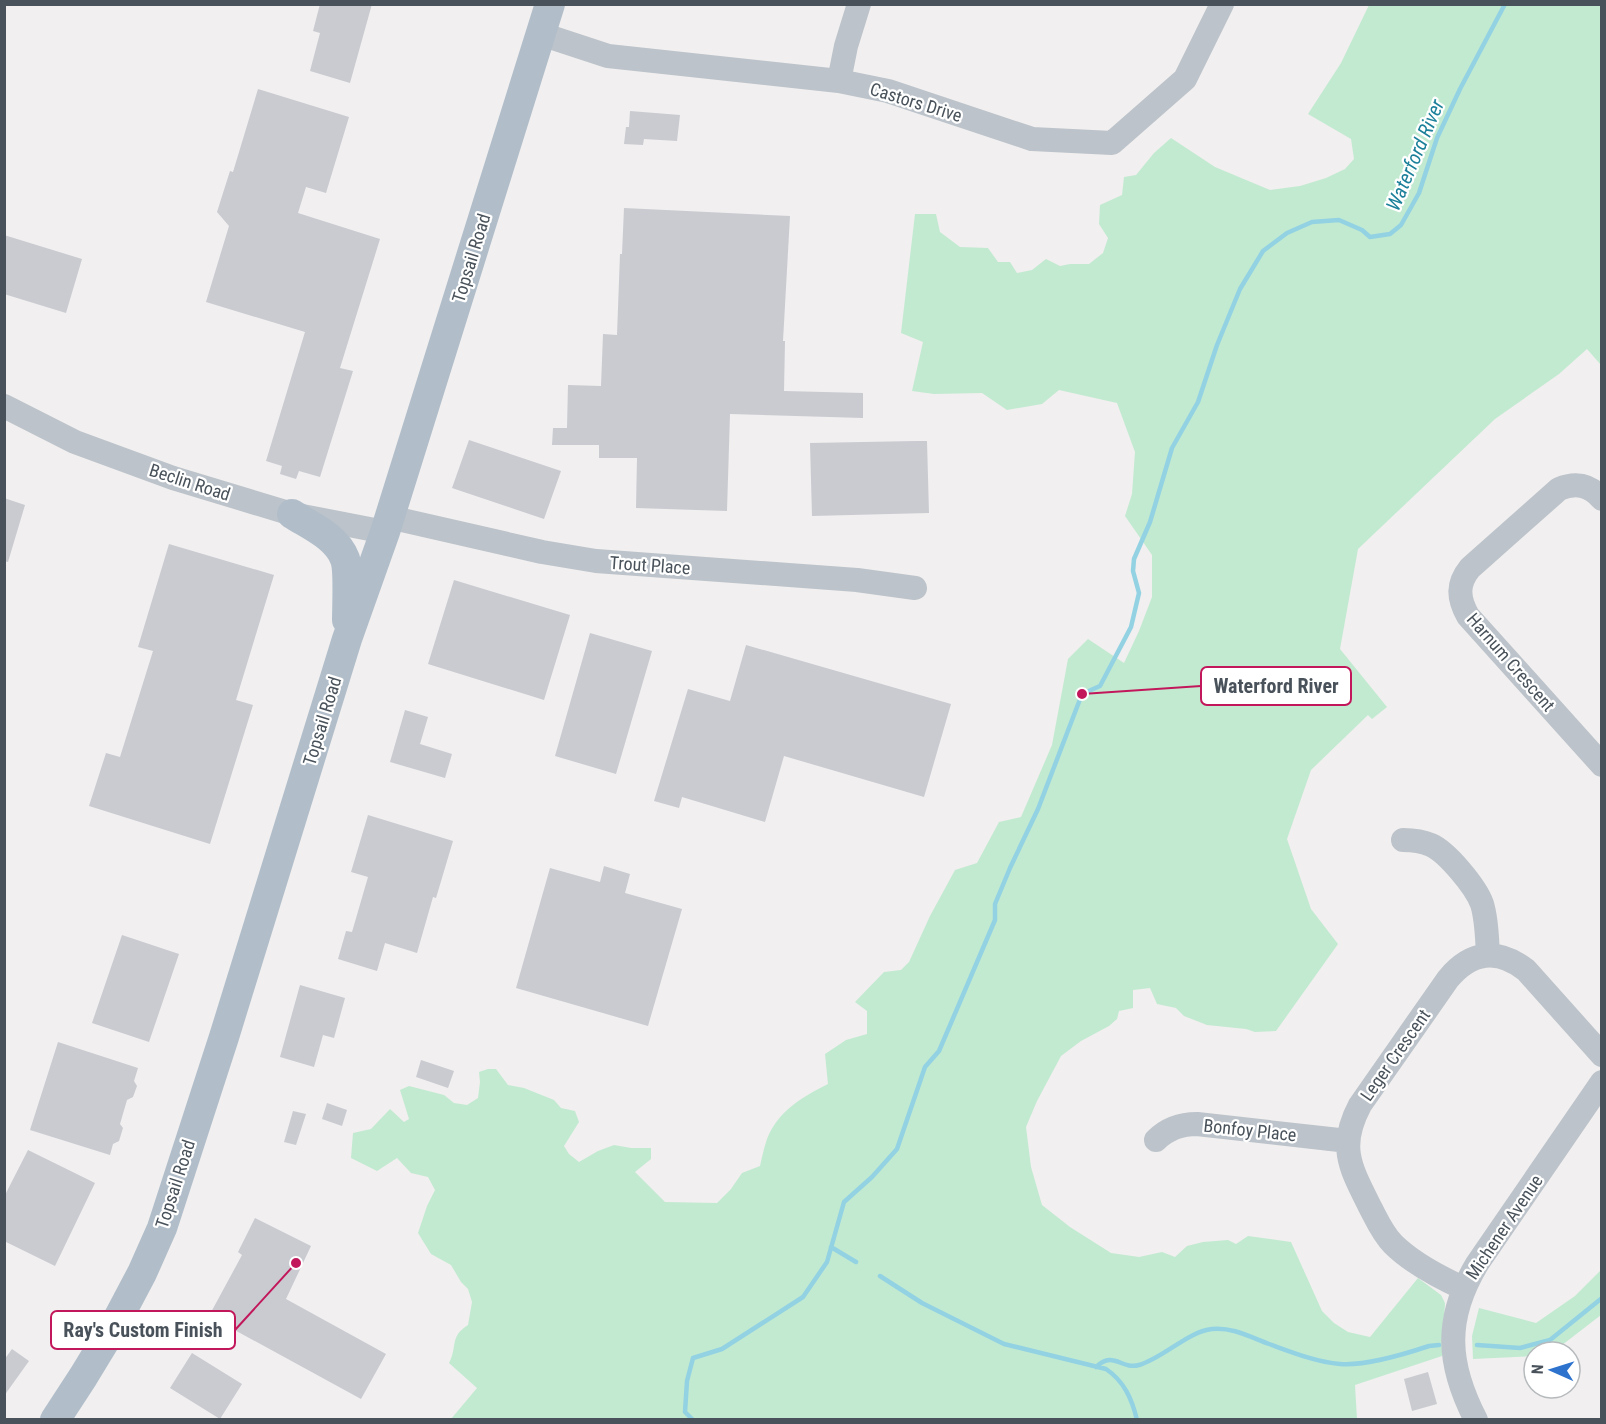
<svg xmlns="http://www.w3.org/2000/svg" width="1606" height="1424" font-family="'Roboto Condensed',sans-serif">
	<rect width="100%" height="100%" fill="#f1efef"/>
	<path fill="#c2ead1" d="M1369,5H1601V365L1587,349L1559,374L1495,419L1358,549L1340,649L1387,707L1372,719L1368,715L1311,770L1287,839L1311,909L1338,944L1276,1031L1255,1032L1246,1029L1207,1025L1184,1016L1176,1008L1157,1004L1150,988L1133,990V1008L1119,1011L1117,1019L1109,1026L1081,1041L1061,1056L1037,1101L1026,1127L1031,1167L1042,1205L1070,1227L1111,1253L1139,1257L1162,1252L1175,1257L1187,1246L1203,1242L1228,1240L1236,1244L1248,1236L1291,1242L1322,1311L1334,1323L1348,1332L1370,1337L1418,1278L1441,1295L1445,1303L1442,1356L1355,1385L1357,1419H451L477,1388L449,1363C458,1346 449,1337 468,1325L472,1302L468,1289L461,1282L451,1265L431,1254L418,1233L427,1206L435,1190L428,1177L411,1173L397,1158L377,1171L351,1158L353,1133L371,1129L390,1109L404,1122L409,1119L400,1090L409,1086L444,1095L454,1103L467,1105L478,1098L480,1082L479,1072L488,1069H496L508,1085L524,1088L554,1100L561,1108L575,1111L579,1122L564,1146L569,1154L579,1162L598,1151L614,1145L631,1148H651V1159L635,1172L665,1202L717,1203L731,1189L742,1173L760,1166C762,1157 764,1148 767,1139C778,1111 802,1097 828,1084L825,1054L846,1040L867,1034V1011L855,1002L884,972L901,970L909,962L930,916L955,870L977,863L999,822L1021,817L1052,745L1068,659L1088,639L1124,663L1139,631L1152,597V555L1125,516L1132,494L1135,452L1117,403L1059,390L1042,404L1007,410L982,393L934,394L912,391L923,342L901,333L915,214H936L940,232L960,247L988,248L998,262H1010L1017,273L1032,270L1046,259L1060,266L1070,264H1089L1103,253L1108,238L1099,224L1100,205L1122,195L1124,177L1136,175L1154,153L1171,138L1215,167L1270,190L1300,186L1326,178L1345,169L1354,159L1351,139L1308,114L1341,63Z
		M1601,1270V1315L1553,1352H1534V1356L1473,1359L1472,1336L1479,1308L1536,1323L1575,1296Z"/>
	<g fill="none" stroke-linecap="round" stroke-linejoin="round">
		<path stroke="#93d2e2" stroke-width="4.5" d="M831,1247L856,1262
			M880,1276L922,1303L1004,1344L1106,1369C1124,1381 1132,1399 1137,1420
			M1477,1345L1520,1348L1550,1340L1602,1298
			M1096,1367C1114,1350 1121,1370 1139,1365C1163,1358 1189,1331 1212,1329C1233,1327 1250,1337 1269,1344C1291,1352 1316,1362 1340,1364C1364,1366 1405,1354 1429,1346L1439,1345
			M693,1420L685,1412L687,1381L693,1358L722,1349L803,1297L827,1262L844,1202L872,1177L897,1149L925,1067L939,1051L995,920V904L1010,868L1038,809L1082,694L1100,686L1131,627L1139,593L1133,571L1134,559L1150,522L1172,448L1198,402L1217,345L1240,289L1263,251L1287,233L1312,222L1339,220L1362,230L1370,237L1390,234L1401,225L1419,193L1437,138L1460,89L1505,4"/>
	</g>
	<path fill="#c9cbd1" d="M320,4H372L350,83L310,71L320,33L313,31Z
		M258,89L349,117L326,193L306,187L298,213L380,239L340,368L353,371L320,477L299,471L296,479L280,474L282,466L266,461L305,332L206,302L229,226L217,212L230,171L233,172Z
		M630,111L680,115L677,141L644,139L643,145L624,144L626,127H629Z
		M624,208L790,216L783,341H785L784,391L863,393V418L730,414L727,511L636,508L637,458H599V445H552L553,428H567L568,385L601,386L603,334L617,335L620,254H622Z
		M4,235L82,259L66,313L4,294Z
		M469,440L561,471L544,519L452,488Z
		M916,441H927L929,513L812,516L810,443Z
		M4,498L25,505L8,562L4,561Z
		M169,544L274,575L236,700L253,705L210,844L89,806L106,753L120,757L153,651L138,647Z
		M454,580L570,615L544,700L428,664Z
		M590,633L652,651L616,774L555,756Z
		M746,645L951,704L924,797L784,756L765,822L682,797L679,808L654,801L688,689L730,701Z
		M405,710L428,717L420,744L452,754L445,778L390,762Z
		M368,815L453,841L436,898L433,897L417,953L385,943L377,971L338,959L346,931L352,932L368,877L351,872Z
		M604,866L630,874L625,893L682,909L648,1026L516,988L550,868L600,882Z
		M122,935L179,954L149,1042L92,1023Z
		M300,985L345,998L334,1038L323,1035L314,1067L280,1057Z
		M58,1042L138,1068L134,1081L137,1086L133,1097L127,1100L120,1124L123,1128L119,1141L113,1144L110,1155L30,1130Z
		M421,1060L454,1071L448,1088L416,1077Z
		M327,1103L347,1110L342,1126L322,1119Z
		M293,1111L306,1114L296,1145L284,1142Z
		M28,1150L95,1183L55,1266L4,1241V1197Z
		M255,1218L311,1246L286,1299L386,1354L361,1399L209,1316L242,1255L238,1252Z
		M12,1349L29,1361L4,1396V1360Z
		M192,1353L242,1384L220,1419L170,1388Z
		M1428,1372L1437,1404L1412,1411L1404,1379Z"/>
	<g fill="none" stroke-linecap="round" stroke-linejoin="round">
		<path stroke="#bcc3ca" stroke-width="24" d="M541,34L608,56L839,81L888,91L1032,139L1112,143L1185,79L1222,4
			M839,81L846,46L859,4
			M4,406L75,442L173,478L292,514L385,532
			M1602,499C1590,485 1576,482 1559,489L1470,568C1457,584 1458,598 1468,616L1602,765
			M389,517L542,552L596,561L857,580L915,588
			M1403,840C1413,840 1422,841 1431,845C1447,852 1476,887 1482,904C1487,920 1487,939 1488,955
			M1156,1140C1168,1128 1181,1124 1197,1124L1348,1141
			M1463,1288C1439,1277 1412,1263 1393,1244C1382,1233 1376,1218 1369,1205C1350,1167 1338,1146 1360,1105L1448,979C1471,951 1498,948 1526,970L1602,1055
			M1476,1420C1447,1364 1444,1319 1477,1264L1602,1082"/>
		<path stroke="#b1beca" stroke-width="30" d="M292,514C311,526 337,537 345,559C349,570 347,607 347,620
			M55,1420L83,1377L114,1326L142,1273L162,1228L224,1037L347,639L385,532L550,4"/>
	</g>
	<g text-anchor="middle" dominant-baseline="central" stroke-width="4.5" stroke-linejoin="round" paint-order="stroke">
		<g font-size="18" fill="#49525a" stroke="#fff">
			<text transform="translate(916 102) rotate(17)">Castors Drive</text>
			<text transform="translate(471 258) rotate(-73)">Topsail Road</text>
			<text transform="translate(190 482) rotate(18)">Beclin Road</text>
			<text transform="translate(650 565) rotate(4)">Trout Place</text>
			<text transform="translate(1511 662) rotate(49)">Harnum Crescent</text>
			<text transform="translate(322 721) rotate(-73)">Topsail Road</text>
			<text transform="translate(1395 1055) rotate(-55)">Leger Crescent</text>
			<text transform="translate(1250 1130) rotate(6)">Bonfoy Place</text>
			<text transform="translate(175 1184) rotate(-72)">Topsail Road</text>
			<text transform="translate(1504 1227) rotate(-56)">Michener Avenue</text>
		</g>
		<g font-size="20" font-style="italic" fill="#1c809a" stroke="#fff">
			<text transform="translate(1415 155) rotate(-67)">Waterford River</text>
		</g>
	</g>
	<path fill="none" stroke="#c2185b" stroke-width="2" d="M1082 694L1201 686M296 1263L235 1330"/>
	<g fill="#c2185b" stroke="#fff" stroke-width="2">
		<circle cx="1082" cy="694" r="6"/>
		<circle cx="296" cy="1263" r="6"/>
	</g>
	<g fill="#fff" stroke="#c2185b" stroke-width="2">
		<rect x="1201" y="667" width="150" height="38" rx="6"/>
		<rect x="51" y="1311" width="184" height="38" rx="6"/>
	</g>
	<g font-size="20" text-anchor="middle" font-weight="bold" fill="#49525a">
		<text x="1276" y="693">Waterford River</text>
		<text x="143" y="1337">Ray's Custom Finish</text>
	</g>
	<rect width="1606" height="1424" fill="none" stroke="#49525a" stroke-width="12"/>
	<g transform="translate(1552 1370) rotate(273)"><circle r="28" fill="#ffffff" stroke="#b6babd" stroke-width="1.5"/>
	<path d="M0-4.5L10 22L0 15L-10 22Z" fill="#2d73cd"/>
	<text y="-9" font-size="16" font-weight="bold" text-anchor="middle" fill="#49525a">N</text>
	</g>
</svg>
